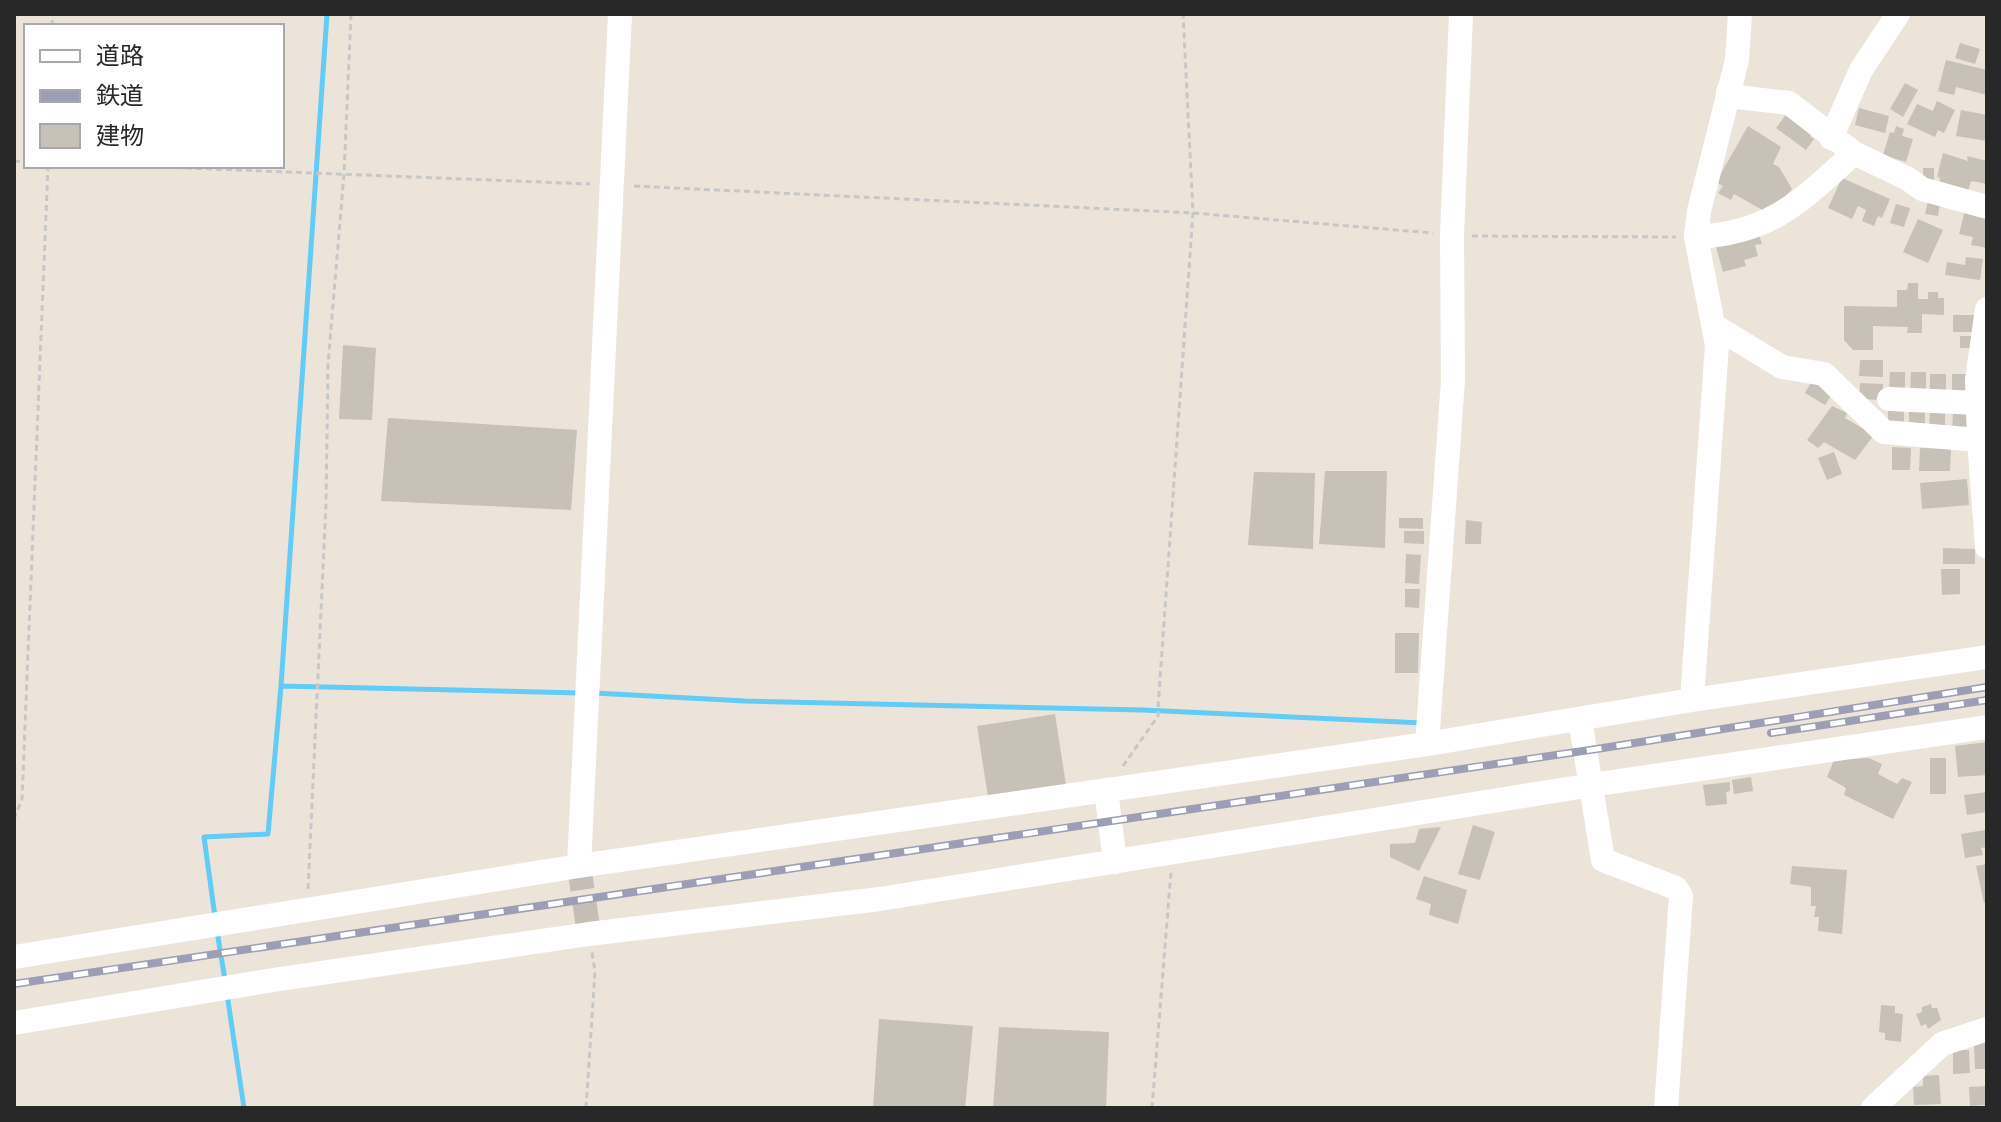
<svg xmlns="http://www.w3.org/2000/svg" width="2001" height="1122" font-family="Ubuntu,'Noto Sans JP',sans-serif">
	<rect width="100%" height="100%" fill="#ece4d8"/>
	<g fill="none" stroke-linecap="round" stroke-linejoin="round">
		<path stroke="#62cbf6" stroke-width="5" d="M281,686L580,693
			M594,693L745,701L1143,710L1423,723
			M215,917L204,837L268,834L281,686L327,14
			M217,931L225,980
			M227,994L244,1108"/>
	</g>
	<path fill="#c7c1b8" d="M1960,43L1980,49L1975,64L1955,58Z
		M1946,60L1987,70V95L1956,87L1954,95L1938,91Z
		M1905,83L1918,90L1903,117L1890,109Z
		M1937,101L1955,110L1944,133L1938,130L1935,137L1907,124L1917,104L1933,111Z
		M1859,108L1889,116L1885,133L1855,125Z
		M1961,110L1987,115V141L1956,136Z
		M1788,112L1816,132L1810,136L1814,139L1806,150L1776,128Z
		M1748,126L1781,147L1773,164L1779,167L1792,189L1776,207L1766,212L1734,194L1731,200L1718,193L1723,186L1716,182Z
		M1896,126L1904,129L1902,136L1913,139L1906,162L1883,155L1890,132L1894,133Z
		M1943,153L1968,161L1967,156L1987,161V184L1971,181L1967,194L1939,189L1940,178L1937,177Z
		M1923,168H1934V182H1923Z
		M1842,178L1890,199L1882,218L1878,216L1874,226L1862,221L1866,210L1858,206L1852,219L1828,208Z
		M1928,201L1940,203L1938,216L1925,214Z
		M1896,204L1910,208L1904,227L1890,223Z
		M1965,210L1987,215V248L1971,245L1973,237L1959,234Z
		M1918,219L1943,230L1928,263L1903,252Z
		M1758,231L1762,244L1755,245L1758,256L1744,260L1746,266L1723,272L1715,243Z
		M1966,257L1983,259L1980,280L1945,275L1947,262L1965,265Z
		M1908,283H1918V299H1928V292H1938V298H1944V315L1922,314V333H1907L1908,327L1873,326V350H1853L1844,340V306L1897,307V290H1907Z
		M1953,315H1975V332H1953Z
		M1960,336H1971L1972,348H1960Z
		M343,345L376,348L372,420L339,419Z
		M1860,360H1883V377L1859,376Z
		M1890,372H1905V394H1889Z
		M1911,372H1926V395H1910Z
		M1930,374H1946V396H1930Z
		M1952,374H1967V397H1952Z
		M1813,379L1834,391L1825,405L1805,393Z
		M1860,383L1883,384V400L1859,399Z
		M1832,406L1847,413L1845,418L1874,435L1855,460L1824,442L1818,448L1807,440Z
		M1888,408H1904V430H1888Z
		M1909,408H1925V431H1909Z
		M1930,409L1945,410V432H1929Z
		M1953,410H1968V432H1952Z
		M388,418L577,430L571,510L381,501Z
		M1892,447L1911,448L1910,470H1892Z
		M1920,448L1951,449L1950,471H1919Z
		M1834,452L1842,474L1827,480L1818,458Z
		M1325,471H1387L1385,548L1319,544Z
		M1254,472L1315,473L1313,549L1248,545Z
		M1967,479L1969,505L1922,509L1920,483Z
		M1399,518H1423V529L1399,528Z
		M1466,520L1482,522L1481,544H1465Z
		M1404,531H1424V544L1404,543Z
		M1943,548L1975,549V564H1943Z
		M1406,554L1421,555L1419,584L1405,583Z
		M1941,569H1960V594L1942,595Z
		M1405,589H1420L1419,608L1405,607Z
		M1395,633H1419L1418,673H1395Z
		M1055,714L1066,785L988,797L977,726Z
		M1987,742V775L1958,777L1955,746Z
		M1869,758L1882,764L1878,774L1897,784L1902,778L1912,782L1893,819L1844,795L1846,788L1827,777L1834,760Z
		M1930,758H1946V794H1930Z
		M1751,777L1753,791L1734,794L1732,780Z
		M1730,782V791L1726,792L1727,804L1706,806L1703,785Z
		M1987,792V812L1967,815L1964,795Z
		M1473,825L1495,832L1480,880L1458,874Z
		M1441,827L1419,871L1390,857V844L1415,843L1419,829Z
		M1985,830L1987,847L1981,848L1983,855L1965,858L1961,834Z
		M1987,864V903H1984L1976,866Z
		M1792,866L1847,870L1842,934L1818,931L1819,917H1814L1816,906H1811V887L1790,884Z
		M1424,876L1467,890L1458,924L1429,915L1431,904L1416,899Z
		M1931,1004L1932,1008H1937L1941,1020L1928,1029L1926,1024L1921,1026L1916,1014L1922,1012V1007Z
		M1881,1005L1895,1006V1013L1903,1014L1901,1042L1885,1040V1033L1879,1032Z
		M879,1019L973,1026L965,1108H873Z
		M999,1027L1109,1032L1106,1108H993Z
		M1987,1038V1069H1975L1974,1043Z
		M1953,1050H1969L1970,1073L1953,1074Z
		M1939,1075L1941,1104L1914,1105L1913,1087L1923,1086V1076Z
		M1987,1086V1105L1970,1106L1969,1087Z"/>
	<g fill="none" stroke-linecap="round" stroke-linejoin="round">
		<path stroke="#c5beb5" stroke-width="24" stroke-dasharray="24 12" stroke-linecap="butt" d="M579,866L589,934"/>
		<path stroke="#c7c7c7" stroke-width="3" stroke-dasharray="6 4" stroke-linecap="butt" d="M52,26L53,14
			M14,161L26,162
			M136,166L590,184
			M634,186L1193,213L1433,233
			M1472,236L1676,237
			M1123,766L1158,716V708L1193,213L1183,14
			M14,819L22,799L48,166
			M308,889L326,504L328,364L344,174L351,14
			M586,1108L595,972L592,952
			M1152,1108L1171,872"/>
		<path stroke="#fff" stroke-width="24" d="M1728,92L1737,97L1789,103L1854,153L1908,179L1922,189L1987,207
			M1831,138L1861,70L1898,14
			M1696,237C1772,233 1801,201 1854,153
			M1987,309L1977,380L1979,440L1987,547
			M1713,325L1782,367L1824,374L1884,432L1979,440
			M1889,399L1978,403
			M1692,700L1717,345L1696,237L1699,211L1737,60L1740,14
			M1580,719L1603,860L1676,888L1681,896L1666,1108
			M1427,744L1453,380L1452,235L1461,14
			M1106,790L1115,862
			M579,866L620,14
			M14,957L579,866L1427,744L1692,700L1987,657
			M14,1023L273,980L589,934L880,899L1592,785L1987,727
			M1873,1108L1942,1044L1987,1029"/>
		<defs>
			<path id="rail" d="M1771,733L1987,700
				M14,984L1603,748L1987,687"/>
		</defs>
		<use href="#rail" stroke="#9b9eb4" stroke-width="8"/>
		<use href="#rail" stroke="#fff" stroke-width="5" stroke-dasharray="15" stroke-linecap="butt"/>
	</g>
	<rect width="2001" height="1122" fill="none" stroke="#282828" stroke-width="32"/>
	<rect x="24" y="24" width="260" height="144" fill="#ffffff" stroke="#a9a9a9" stroke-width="2"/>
	<rect x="40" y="50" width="40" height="12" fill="#ffffff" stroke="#a9a9a9" stroke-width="2"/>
	<text x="96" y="64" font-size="24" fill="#282828">道路</text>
	<rect x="40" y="90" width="40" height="12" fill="#9b9eb4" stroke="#a9a9a9" stroke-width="2"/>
	<text x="96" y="104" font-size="24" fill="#282828">鉄道</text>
	<rect x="40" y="124" width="40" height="24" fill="#c7c1b8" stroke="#a9a9a9" stroke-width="2"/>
	<text x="96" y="144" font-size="24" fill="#282828">建物</text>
</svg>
